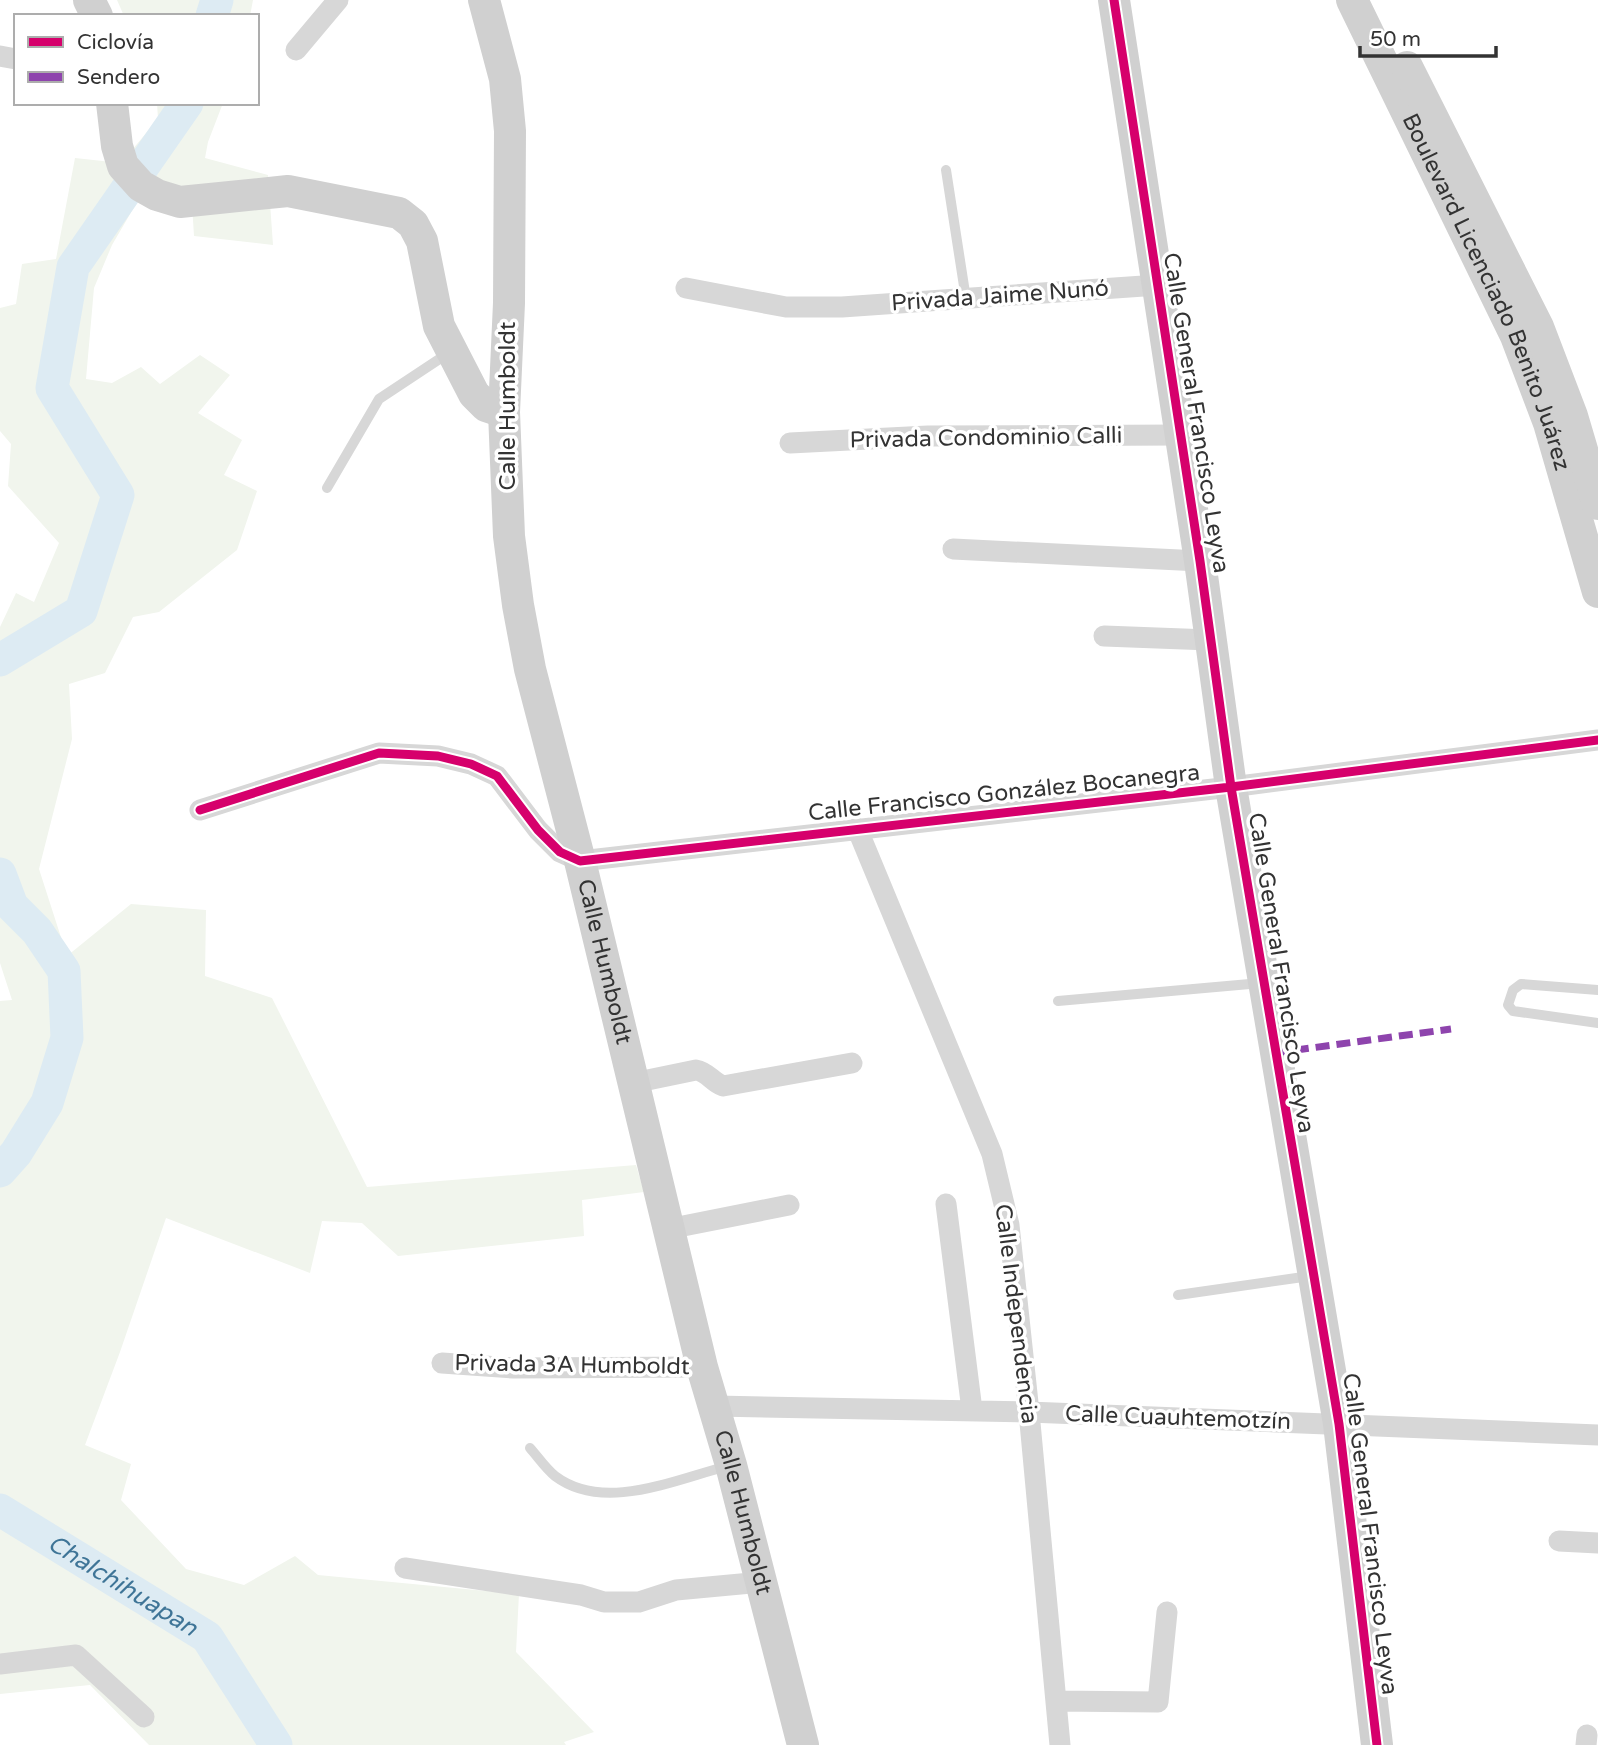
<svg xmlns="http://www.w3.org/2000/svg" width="1598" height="1745" font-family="'Varela Round',sans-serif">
	<rect width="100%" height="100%" fill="#fff"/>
	<path fill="#f1f5ed" d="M117,0H253L250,16H124Z
		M157,103H223L208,142L205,158L268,175L273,245L194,236L192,204L140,197L112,245L94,288L86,379L112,383L141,367L160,384L200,355L230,375L198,413L242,440L224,475L257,491L237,550L159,612L133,617L105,673L69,684L72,739L39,869L67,956L131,904L206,910L205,976L272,998L367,1187L636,1165L644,1192L582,1200L584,1236L398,1256L362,1223L322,1221L310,1273L166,1218L120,1352L85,1445L131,1464L121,1500L186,1569L244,1585L295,1556L318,1575L519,1594L516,1652L594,1732L564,1742L566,1745H149L90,1685L0,1694V1001L12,1000L0,963V627L16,593L34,602L59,543L8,486L11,444L0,431V308L16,304L22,264L56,259L75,158L121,163L158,119Z"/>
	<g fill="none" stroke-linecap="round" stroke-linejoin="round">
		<g stroke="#ddebf3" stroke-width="33">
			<path d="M212,16L217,0"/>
			<path d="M0,660L81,611L118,495L52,388L73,267L187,103"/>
			<path d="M0,874L12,906L37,931L64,971L67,1038L47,1103L16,1153L0,1171"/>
			<path id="s1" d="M0,1510L207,1637L276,1745"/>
		</g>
		<path stroke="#d7d7d7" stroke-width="10" d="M946,170L966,299
			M327,488L379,399L450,352
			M1598,990L1521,984L1513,990L1508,1005L1513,1011L1598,1023
			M1058,1001L1261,983
			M1178,1295L1310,1276
			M530,1448C538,1457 546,1469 555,1476C604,1513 676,1479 728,1466"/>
		<path stroke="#d7d7d7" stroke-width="21" d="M296,50L338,0
			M0,56L16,59
			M686,288L786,307H842L1158,285
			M790,443L928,436L1181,435
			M953,549L1200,561
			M1104,636L1210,640
			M200,810L379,753L438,756L471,764L497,776L538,830L560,852L580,861L1231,787L1598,740
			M857,828L992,1154L1009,1225L1029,1412L1060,1745
			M633,1083L696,1070C708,1072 712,1082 723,1086L852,1063
			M946,1204L972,1410
			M668,1229L789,1205
			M442,1363L513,1368L702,1367
			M715,1406L1029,1412L1598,1435
			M1559,1541L1598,1543
			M405,1568L581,1595L604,1602H639L676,1590L762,1582
			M0,1664L76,1655L144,1717
			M1056,1701L1158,1702L1167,1612
			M1586,1745L1587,1735"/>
		<g stroke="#d0d0d0" stroke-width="32">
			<path d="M89,0L97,16"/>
			<path id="s2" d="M484,0L505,79L510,131L509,303L504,412L509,536L518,605L530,669L580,861L702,1367L731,1465L803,1745"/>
			<path d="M1114,0L1200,561L1231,787L1339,1424L1377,1745"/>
			<path id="s3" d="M1352,0L1516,336L1549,423L1598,592"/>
			<path d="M1407,67L1538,327L1572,416L1598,504"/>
			<path d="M112,103L117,146L123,166L141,186L157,195L180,202L288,191L399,213L413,224L422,241L439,326L474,394L486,406L504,412"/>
		</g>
		<path stroke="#8e44ad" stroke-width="7" stroke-dasharray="14 7" stroke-linecap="butt" d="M1274,1053L1451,1029"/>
		<defs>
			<path id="cycleway" d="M1114,0L1200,561L1231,787L1339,1424L1377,1745
				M200,810L379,753L438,756L471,764L497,776L538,830L560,852L580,861L1231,787L1598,740"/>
		</defs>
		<use href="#cycleway" stroke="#fff" stroke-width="13"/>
		<use href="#cycleway" stroke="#d6006c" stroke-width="9"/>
	</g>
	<g text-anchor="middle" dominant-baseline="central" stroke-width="7" stroke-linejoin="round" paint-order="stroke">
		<g font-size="23" fill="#333" stroke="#fff">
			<text stroke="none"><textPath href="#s3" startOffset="322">Boulevard Licenciado Benito Juárez</textPath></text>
			<text transform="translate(1000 296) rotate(-4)">Privada Jaime Nunó</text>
			<text transform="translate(508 406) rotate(-90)">Calle Humboldt</text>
			<text transform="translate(1196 413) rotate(81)">Calle General Francisco Leyva</text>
			<text transform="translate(986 438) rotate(-1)">Privada Condominio Calli</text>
			<text transform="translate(1004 793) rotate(-6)">Calle Francisco González Bocanegra</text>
			<text stroke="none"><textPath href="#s2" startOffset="976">Calle Humboldt</textPath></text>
			<text transform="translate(1281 973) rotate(81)">Calle General Francisco Leyva</text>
			<text transform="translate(1016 1314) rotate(83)">Calle Independencia</text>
			<text transform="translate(572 1365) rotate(1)">Privada 3A Humboldt</text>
			<text transform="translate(1178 1418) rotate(2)">Calle Cuauhtemotzín</text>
			<text stroke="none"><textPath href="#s2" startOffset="1544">Calle Humboldt</textPath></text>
			<text transform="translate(1370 1534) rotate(83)">Calle General Francisco Leyva</text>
		</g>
		<g font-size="24" font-style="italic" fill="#3f7597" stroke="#fff">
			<text stroke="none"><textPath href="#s1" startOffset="144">Chalchihuapan</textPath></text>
		</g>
	</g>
	<rect x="14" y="14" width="245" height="91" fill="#ffffff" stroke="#adadad" stroke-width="2"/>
	<rect x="28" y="37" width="35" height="10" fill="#d6006c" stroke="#adadad" stroke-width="2"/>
	<text x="77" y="49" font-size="21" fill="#333333">Ciclovía</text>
	<rect x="28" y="72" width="35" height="10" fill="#8e44ad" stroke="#adadad" stroke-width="2"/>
	<text x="77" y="84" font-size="21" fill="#333333">Sendero</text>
	<path d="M1360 46v10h136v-10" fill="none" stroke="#333333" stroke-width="3.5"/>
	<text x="1370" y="46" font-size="21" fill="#333333" stroke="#ffffff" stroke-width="5" paint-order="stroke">50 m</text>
</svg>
